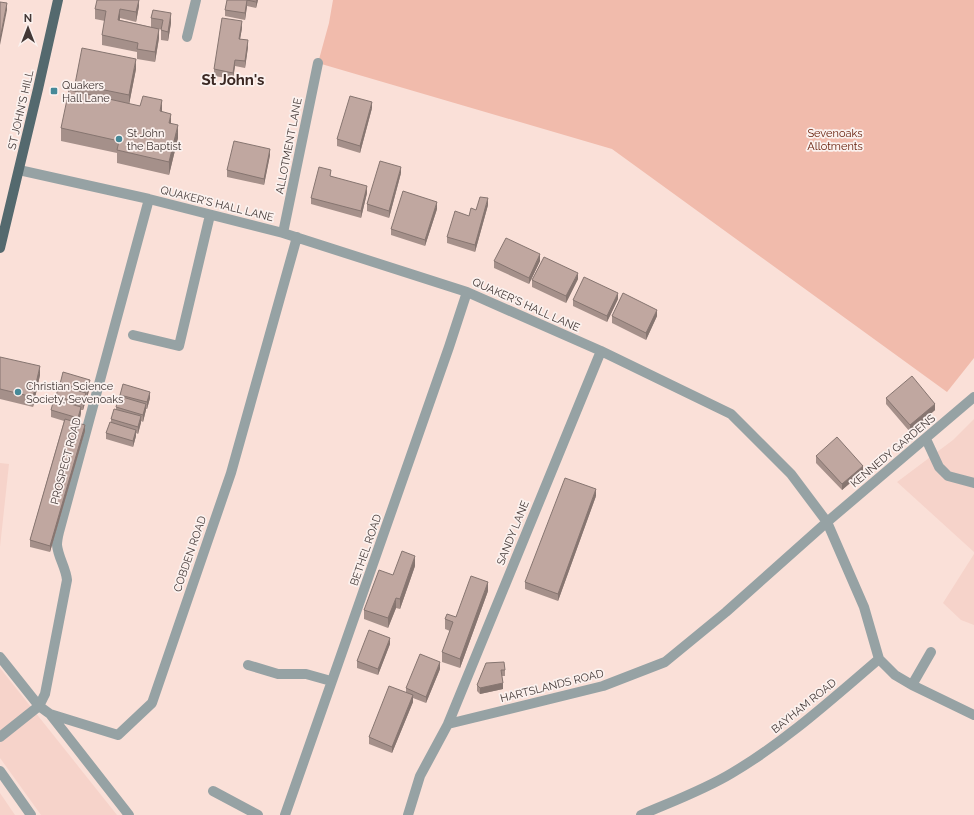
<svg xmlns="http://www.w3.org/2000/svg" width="974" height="815" font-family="Raleway,sans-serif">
	<rect width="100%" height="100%" fill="#fae0d8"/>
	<path fill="#f6d3ca" d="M974,419V552L897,482L953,440Z
		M0,463L9,464L0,547Z
		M974,554V625L961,620L943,603Z
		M0,668L117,815H41L0,758Z
		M0,793L15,815H0Z"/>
	<path fill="#f1bbac" d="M333,0H974V358L947,392L612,149L318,63L329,23Z"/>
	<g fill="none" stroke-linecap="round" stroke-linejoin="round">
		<path stroke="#96a2a4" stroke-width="10" d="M187,37L196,0
			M19,170L149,199L283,233L467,292L601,351L731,414L791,474L827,522L864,607L879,659L895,675L912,685L974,715
			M283,233L318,63
			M133,335L179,346L210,215
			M926,439L939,467L948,476L974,483
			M0,657L39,706L45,694L67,580C66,568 58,557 57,545C57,541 58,536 59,532L149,199
			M248,665L278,674H306L331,681
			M912,685L931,652
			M50,714L129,815
			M448,724L601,351
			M0,737L39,706L50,714L118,735L152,703L231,473L297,237
			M0,771L31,815
			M213,791L258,815
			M285,815L449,347L467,292
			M408,815L420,776L448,724L603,686L665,662L726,612L827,522L974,397
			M641,815C671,802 704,790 732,773C786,741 832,699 879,659"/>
		<path stroke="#54696e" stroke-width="10" d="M0,248L38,89L58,0"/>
	</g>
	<path fill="#a5908a" d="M139,0V6L136,22L120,18V20L151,27V18L153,10L171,23L168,41L161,40V29H159V38L155,62L137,59V52L102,45V35L105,21L95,19V9Z
		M227,0H258L256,8L247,6L245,20L225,16V10Z
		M242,28L240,39L248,47L245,68L235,66L233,79L214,76V69Z
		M136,69L129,104L162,112L171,123L178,138L169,175L117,163V153L61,141V128L75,91V84Z
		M372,108L360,153L337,146V139Z
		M270,155L264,185L227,177V170Z
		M401,173L389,218L367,211V204Z
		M331,176L367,193L361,218L311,204V198Z
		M488,205L475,252L447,243V237L469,216L476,210Z
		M437,209L425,246L391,235V229Z
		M494,261H540L529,284L494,268Z
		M578,279L566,303L532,287V280Z
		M618,299L607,322L573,306V300Z
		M612,316H657L646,340L612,323Z
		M0,357L40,375L33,407L0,399Z
		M60,384L90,387L87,398L86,397V400L83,410H81V413L79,423L85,431L50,552L30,547V540L64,421L51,417V410L56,400V396L60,386Z
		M120,395L150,398L147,409H146L143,422L141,421L138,434L136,433V436L133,447L106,439V433L111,422V419L116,409V407Z
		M886,398L935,410L910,432L886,404Z
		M816,456L863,472L842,490L816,463Z
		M596,496L558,601L525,589V582Z
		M415,566L400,609L396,608L388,628L364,619V610L393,575Z
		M488,591L460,668L442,662V652L450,631L445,629V619L456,617Z
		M390,644L378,675L357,668V661Z
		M486,663L505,670V676H502L503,689L480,694L477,691V685Z
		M440,669L426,703L413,698V702L392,753L369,744V737L406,693V688Z"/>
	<path fill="#867570" d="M139,0V6L136,22V12Z
		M247,0V6L245,20V13Z
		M257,0H258L256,8V2Z
		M7,3V10L0,45V39Z
		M120,9V18L118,30V20Z
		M171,13V23L168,41V32Z
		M242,21V28L239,45V39Z
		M159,29V38L155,62V52Z
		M248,40V47L245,68V61Z
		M136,59V69L129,105V95Z
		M235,60V66L233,79V73Z
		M162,100V113L160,111Z
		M372,102V108L360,153V146Z
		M171,114V126L169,123Z
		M178,125V138L169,175V162Z
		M270,149V155L264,185V179Z
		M401,167V173L389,218V211Z
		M367,186V193L361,218V211Z
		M488,198V205L475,252V245Z
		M437,202V209L425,246V240Z
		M540,254V261L529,284V278Z
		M578,273V279L566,303V296Z
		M618,293V299L607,322V316Z
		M657,310V316L646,340V333Z
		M40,366V375L33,407V397Z
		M90,380V387L87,398V391Z
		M150,392V398L147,409V402Z
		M86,393V400L83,410V404Z
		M146,404V410L143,422V415Z
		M935,404V410L910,432V425Z
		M81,407V413L78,425V418Z
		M141,416V423L138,434V427Z
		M85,425V431L50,552V546Z
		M136,430V436L133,447V441Z
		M863,466V472L842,490V484Z
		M596,489V496L558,601V594Z
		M415,556V566L400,609V599Z
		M488,582V591L460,668V659Z
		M396,598V608L388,628V618Z
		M390,638V644L378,675V669Z
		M440,662V669L426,703V697Z
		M503,683V689L480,694V688Z
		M413,695V702L392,753V747Z"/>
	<path fill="#c0a7a0" stroke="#867570" d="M97,0H139L136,12L120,9L118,20L159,29L155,52L137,49L138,43L102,35L106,11L95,9Z
		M227,0H247L245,13L225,10Z
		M247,0H257L256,2Z
		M0,2L7,3L0,39Z
		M153,10L171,13L168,32L161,30L163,20L151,18Z
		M222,18L242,21L239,39L248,40L245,61L235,60L233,73L214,69Z
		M82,48L136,59L129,95L75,84Z
		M69,90L140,106L143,96L162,100L160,111L171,114L169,123L178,125L169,162L117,150L119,141L61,128Z
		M350,96L372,102L360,146L337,139Z
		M234,141L270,149L264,179L227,170Z
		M380,161L401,167L389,211L367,204Z
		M319,167L331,170L330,176L367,186L361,211L311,198Z
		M403,191L437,202L425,240L391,229Z
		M480,197L488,198L475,245L447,237L455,211L469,216L471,208L476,210Z
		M506,238L540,254L529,278L494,261Z
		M544,257L578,273L566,296L532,280Z
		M584,277L618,293L607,316L573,300Z
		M623,293L657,310L646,333L612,316Z
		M0,357L40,366L33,397L0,389Z
		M63,372L90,380L87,391L60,384Z
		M912,376L935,404L910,425L886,398Z
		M123,384L150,392L147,402L120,395Z
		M59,385L86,393L83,404L56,396Z
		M119,396L146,404L143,415L116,407Z
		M54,399L81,407L78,418L51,410Z
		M114,409L141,416L138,427L111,419Z
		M65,419L85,425L50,546L30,540Z
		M110,422L136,430L133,441L106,433Z
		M837,437L863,466L842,484L816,456Z
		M565,478L596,489L558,594L525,582Z
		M402,551L415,556L400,599L396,598L388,618L364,610L379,570L393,575Z
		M471,576L488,582L460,659L442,652L453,622L445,619L447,614L456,617Z
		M369,630L390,638L378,669L357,661Z
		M420,654L440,662L426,697L406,688Z
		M504,662L505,670H501L503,683L480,688L477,685L486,663Z
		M389,686L413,695L392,747L369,737Z"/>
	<g fill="#468998" stroke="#fbf1ee" stroke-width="1.5">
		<rect x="50" y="87" width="8" height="8" rx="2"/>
		<circle cx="119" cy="139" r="4"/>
		<circle cx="18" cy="392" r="4"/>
	</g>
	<g text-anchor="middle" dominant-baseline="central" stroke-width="3.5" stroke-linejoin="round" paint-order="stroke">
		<g font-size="11" fill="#433836" stroke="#fbf1ee" text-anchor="start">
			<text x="62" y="85">Quakers<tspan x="62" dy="13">Hall Lane</tspan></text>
			<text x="127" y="133">St John<tspan x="127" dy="13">the Baptist</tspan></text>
			<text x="26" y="386">Christian Science<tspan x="26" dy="13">Society, Sevenoaks</tspan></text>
		</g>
		<g font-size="11" fill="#433836" stroke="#fbf1ee">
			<text transform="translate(21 110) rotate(-77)">ST JOHN'S HILL</text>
			<text transform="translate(289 146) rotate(-79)">ALLOTMENT LANE</text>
			<text transform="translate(217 204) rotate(14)">QUAKER'S HALL LANE</text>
			<text transform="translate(526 305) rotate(24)">QUAKER'S HALL LANE</text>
			<text transform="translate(893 451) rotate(-40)">KENNEDY GARDENS</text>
			<text transform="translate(66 461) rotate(-75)">PROSPECT ROAD</text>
			<text transform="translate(513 533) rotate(-68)">SANDY LANE</text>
			<text transform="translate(366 550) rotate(-71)">BETHEL ROAD</text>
			<text transform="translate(190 554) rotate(-71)">COBDEN ROAD</text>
			<text transform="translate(552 686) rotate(-14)">HARTSLANDS ROAD</text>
			<text transform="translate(804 706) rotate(-39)">BAYHAM ROAD</text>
		</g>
		<g font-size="11" fill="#68210d" stroke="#fbf1ee">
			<text x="835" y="133">Sevenoaks<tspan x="835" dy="13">Allotments</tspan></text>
		</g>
		<g font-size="15" font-weight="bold" fill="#3b2823" stroke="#fbf1ee">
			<text x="233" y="80">St John's</text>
		</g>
	</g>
	<g transform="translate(28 28)" stroke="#fbf1ee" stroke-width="3" paint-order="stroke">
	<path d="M0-3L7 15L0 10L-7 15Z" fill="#433836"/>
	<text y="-6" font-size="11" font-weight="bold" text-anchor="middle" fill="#433836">N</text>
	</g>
</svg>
